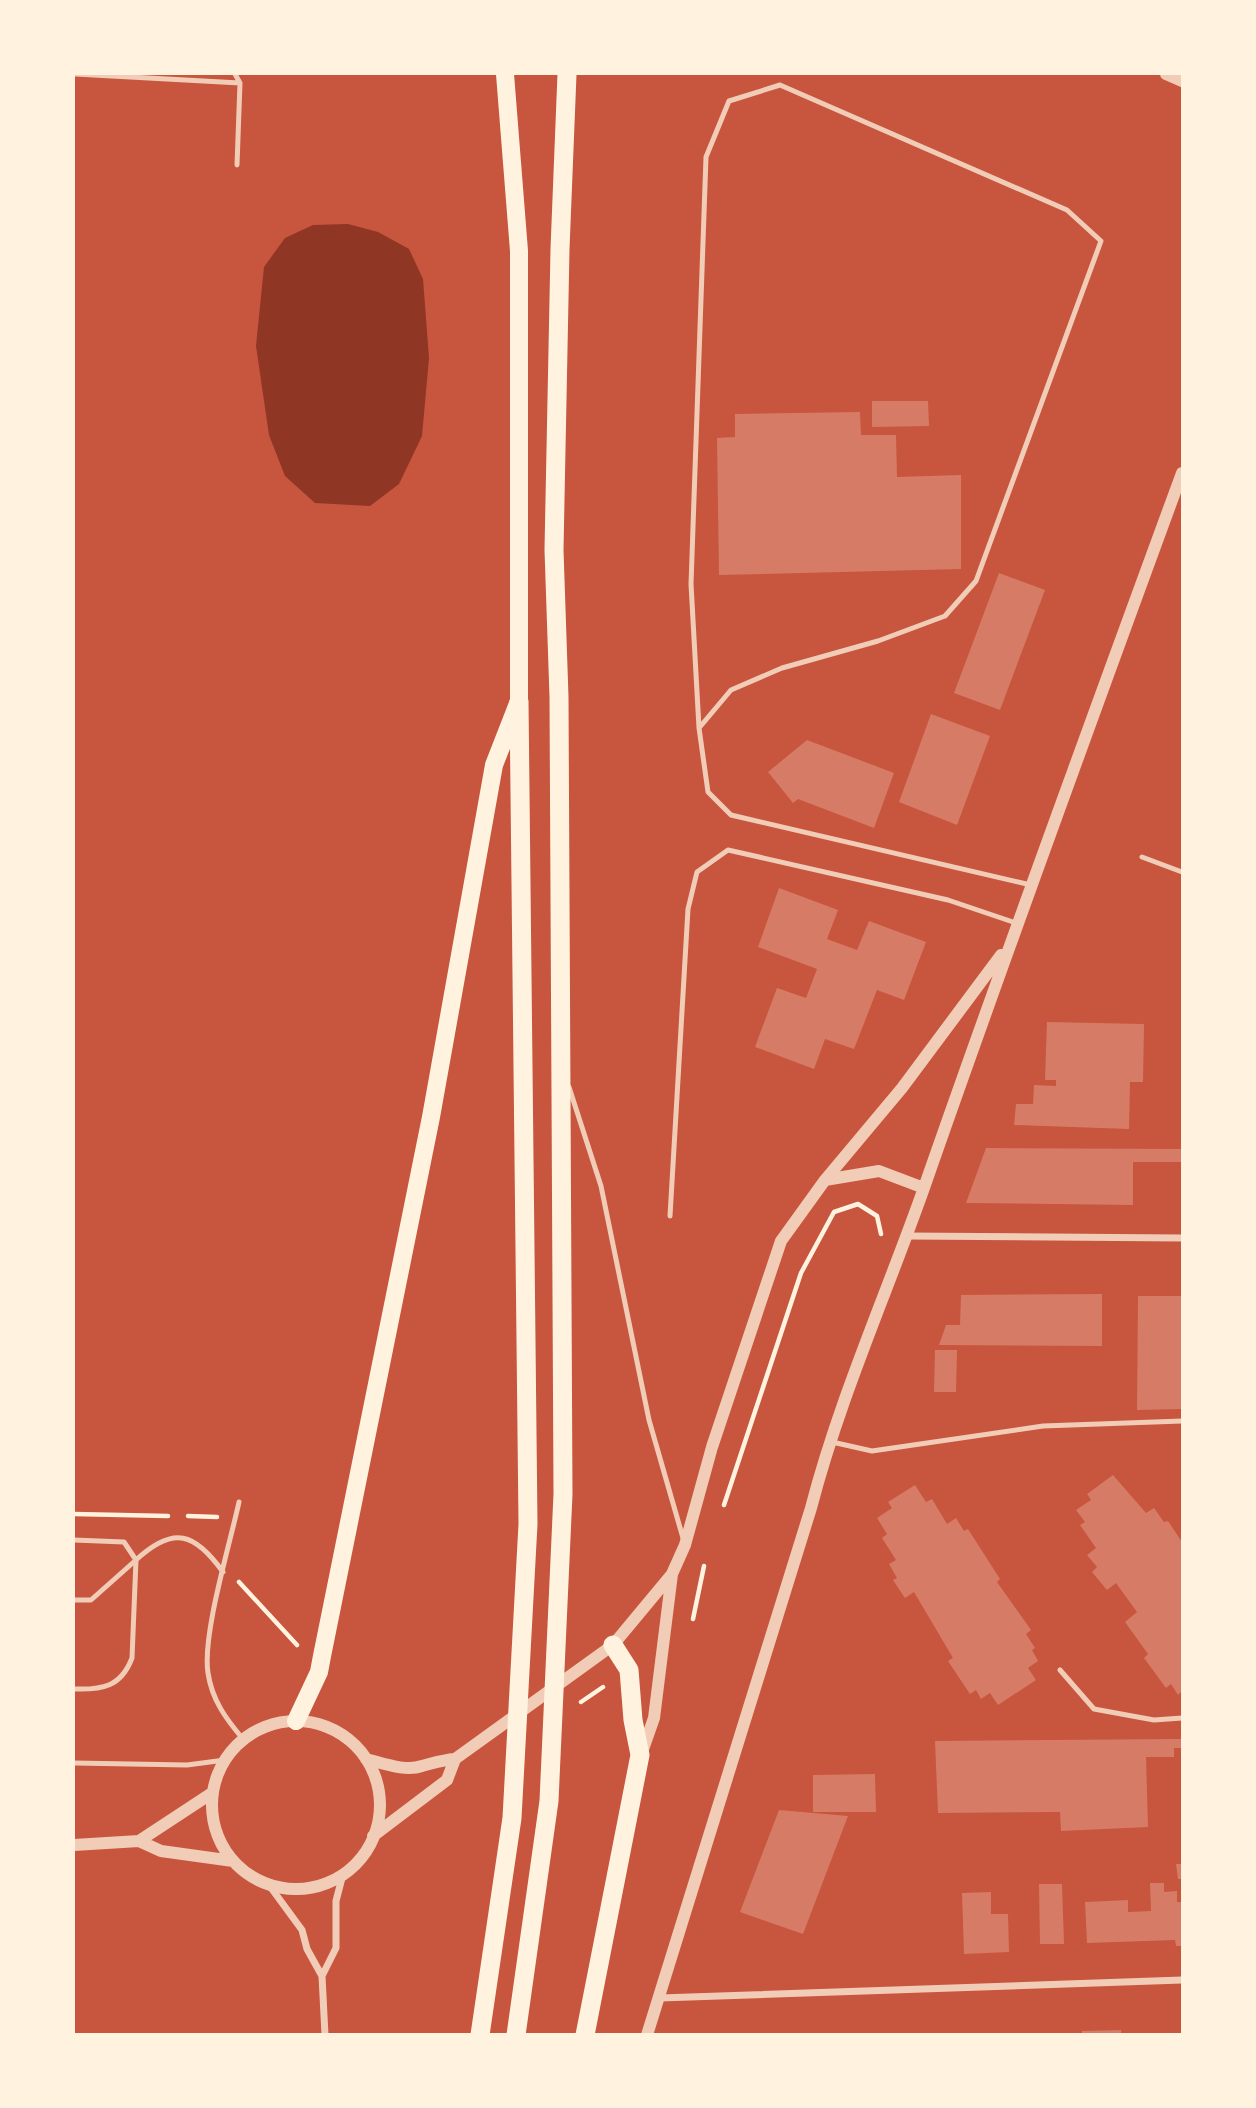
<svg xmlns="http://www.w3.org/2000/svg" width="1256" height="2108" font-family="Jost,sans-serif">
	<rect width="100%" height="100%" fill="#c8553d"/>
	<path fill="#8f3625" d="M348,224L378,232L409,249L423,279L429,358L422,436L399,484L370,506L315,503L285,476L269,435L256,346L264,267L285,238L313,225Z"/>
	<path fill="#d67c66" d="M872,401H928L929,426L872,427Z
		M860,412L861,435H896L897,477L961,475V569L719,575L717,438L735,437V414Z
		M999,573L1045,590L1000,710L954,693Z
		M931,714L990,736L957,825L899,802Z
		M807,740L894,773L874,828L798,799L793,803L768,772Z
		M779,888L838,910L827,939L857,950L869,921L926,942L904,1000L877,990L854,1049L825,1039L814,1069L755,1047L777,988L806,998L817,969L758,947Z
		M1047,1022L1144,1024L1143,1082H1130L1129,1129L1014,1125L1016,1104H1033L1034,1085L1056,1086V1080H1045Z
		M986,1148L1182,1149V1162H1133V1205L966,1203Z
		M1102,1294V1346L939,1345L946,1325H960L961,1295Z
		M1138,1296H1182V1409L1137,1410Z
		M935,1350H957L956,1392H934Z
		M1113,1475L1146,1513L1154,1508L1164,1522L1168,1521L1182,1542V1691L1178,1695L1171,1684L1166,1688L1144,1658L1148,1654L1125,1622L1137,1612L1116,1583L1107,1590L1092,1572L1097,1567L1087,1555L1096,1548L1080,1525L1085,1522L1076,1510L1091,1500L1087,1494Z
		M915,1485L926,1502L932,1499L947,1524L956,1518L964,1531L968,1529L1000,1579L997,1582L1031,1630L1026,1634L1035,1648L1032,1650L1038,1661L1028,1668L1036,1680L998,1705L990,1693L981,1699L976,1690L970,1694L948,1661L953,1658L914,1592L905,1598L893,1580L897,1578L889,1564L896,1560L882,1538L887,1534L877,1518L892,1508L888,1502Z
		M1181,1739V1748H1174V1757H1146L1148,1827L1061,1831L1060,1812L938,1813L935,1741Z
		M875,1774L876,1812H813V1775Z
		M779,1810L848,1816L803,1934L740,1912Z
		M1176,1864H1182V1879H1178Z
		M1150,1883H1164V1892L1177,1891V1902H1182V1946H1176L1175,1940L1087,1943L1085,1902L1128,1900V1912L1151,1911Z
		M1039,1884H1062L1064,1944H1040Z
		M991,1892V1914H1008L1009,1952L964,1954L962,1893Z
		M1121,2030V2035H1082V2031Z"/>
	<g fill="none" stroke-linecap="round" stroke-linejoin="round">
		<path stroke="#fff3e0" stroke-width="4.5" d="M724,1505L801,1273L834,1212L858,1204L877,1216L881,1234
			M74,1514L168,1516
			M188,1516L217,1517
			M239,1582L297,1645
			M693,1619L704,1566
			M581,1702L603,1687"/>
		<path stroke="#f1ccb7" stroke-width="5" d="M75,74L240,83
			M235,74L240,83L237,165
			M699,728L691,584L706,157L729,101L780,85L1067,210L1101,241L976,581L945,616L878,641L782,668L731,690L699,728L708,792L731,815L1031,885
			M1142,857L1182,872
			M569,1087L601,1186L649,1420L683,1538
			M670,1216L688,909L697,872L728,850L948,900L1016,923
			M832,1442L872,1451L1043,1426L1182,1421
			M239,1502C230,1544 202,1635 208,1673C212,1700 226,1719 243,1739
			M74,1540L124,1542L136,1560L91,1600H74
			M1060,1670L1094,1709L1154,1720L1182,1718
			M74,1689C102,1690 121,1687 132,1658L136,1560C174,1525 195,1533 223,1572
			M74,1763L187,1765L225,1760"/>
		<path stroke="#f1ccb7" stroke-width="7" d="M907,1236L1182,1238
			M269,1885L302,1930L307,1949L322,1976L325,2035
			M322,1976L336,1948V1901L343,1874
			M660,1998L1182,1980"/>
		<path stroke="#f1ccb7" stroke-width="12" d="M1166,74L1182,81
			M825,1180L879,1171L924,1188
			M212 1805a84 84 0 1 1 168 0a84 84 0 1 1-168 0Z
			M642,1752L654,1718L672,1574
			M366,1759C383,1763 405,1772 422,1766C434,1763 442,1760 455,1759L613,1645L672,1574L685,1545L712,1447L781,1241L825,1180L902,1088L1001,955
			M373,1836L447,1780L455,1759
			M139,1841L212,1793
			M74,1845L139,1841L161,1851L233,1861
			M647,2035L811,1508C840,1397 887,1293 925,1185C1008,947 1095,710 1182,473"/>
		<path stroke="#fff3e0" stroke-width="18" d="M296,1721L319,1672L322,1656L431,1117L494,765L519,701V251L505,74"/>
		<path stroke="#fff3e0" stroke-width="19" d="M480,2035L512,1818L528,1524L519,701
			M516,2035L549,1801L563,1494L559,697L554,550L560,249L567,74
			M585,2035L640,1755L633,1720L629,1670L613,1645"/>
	</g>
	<rect width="1256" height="2108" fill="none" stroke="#fff3e0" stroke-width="150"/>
</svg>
